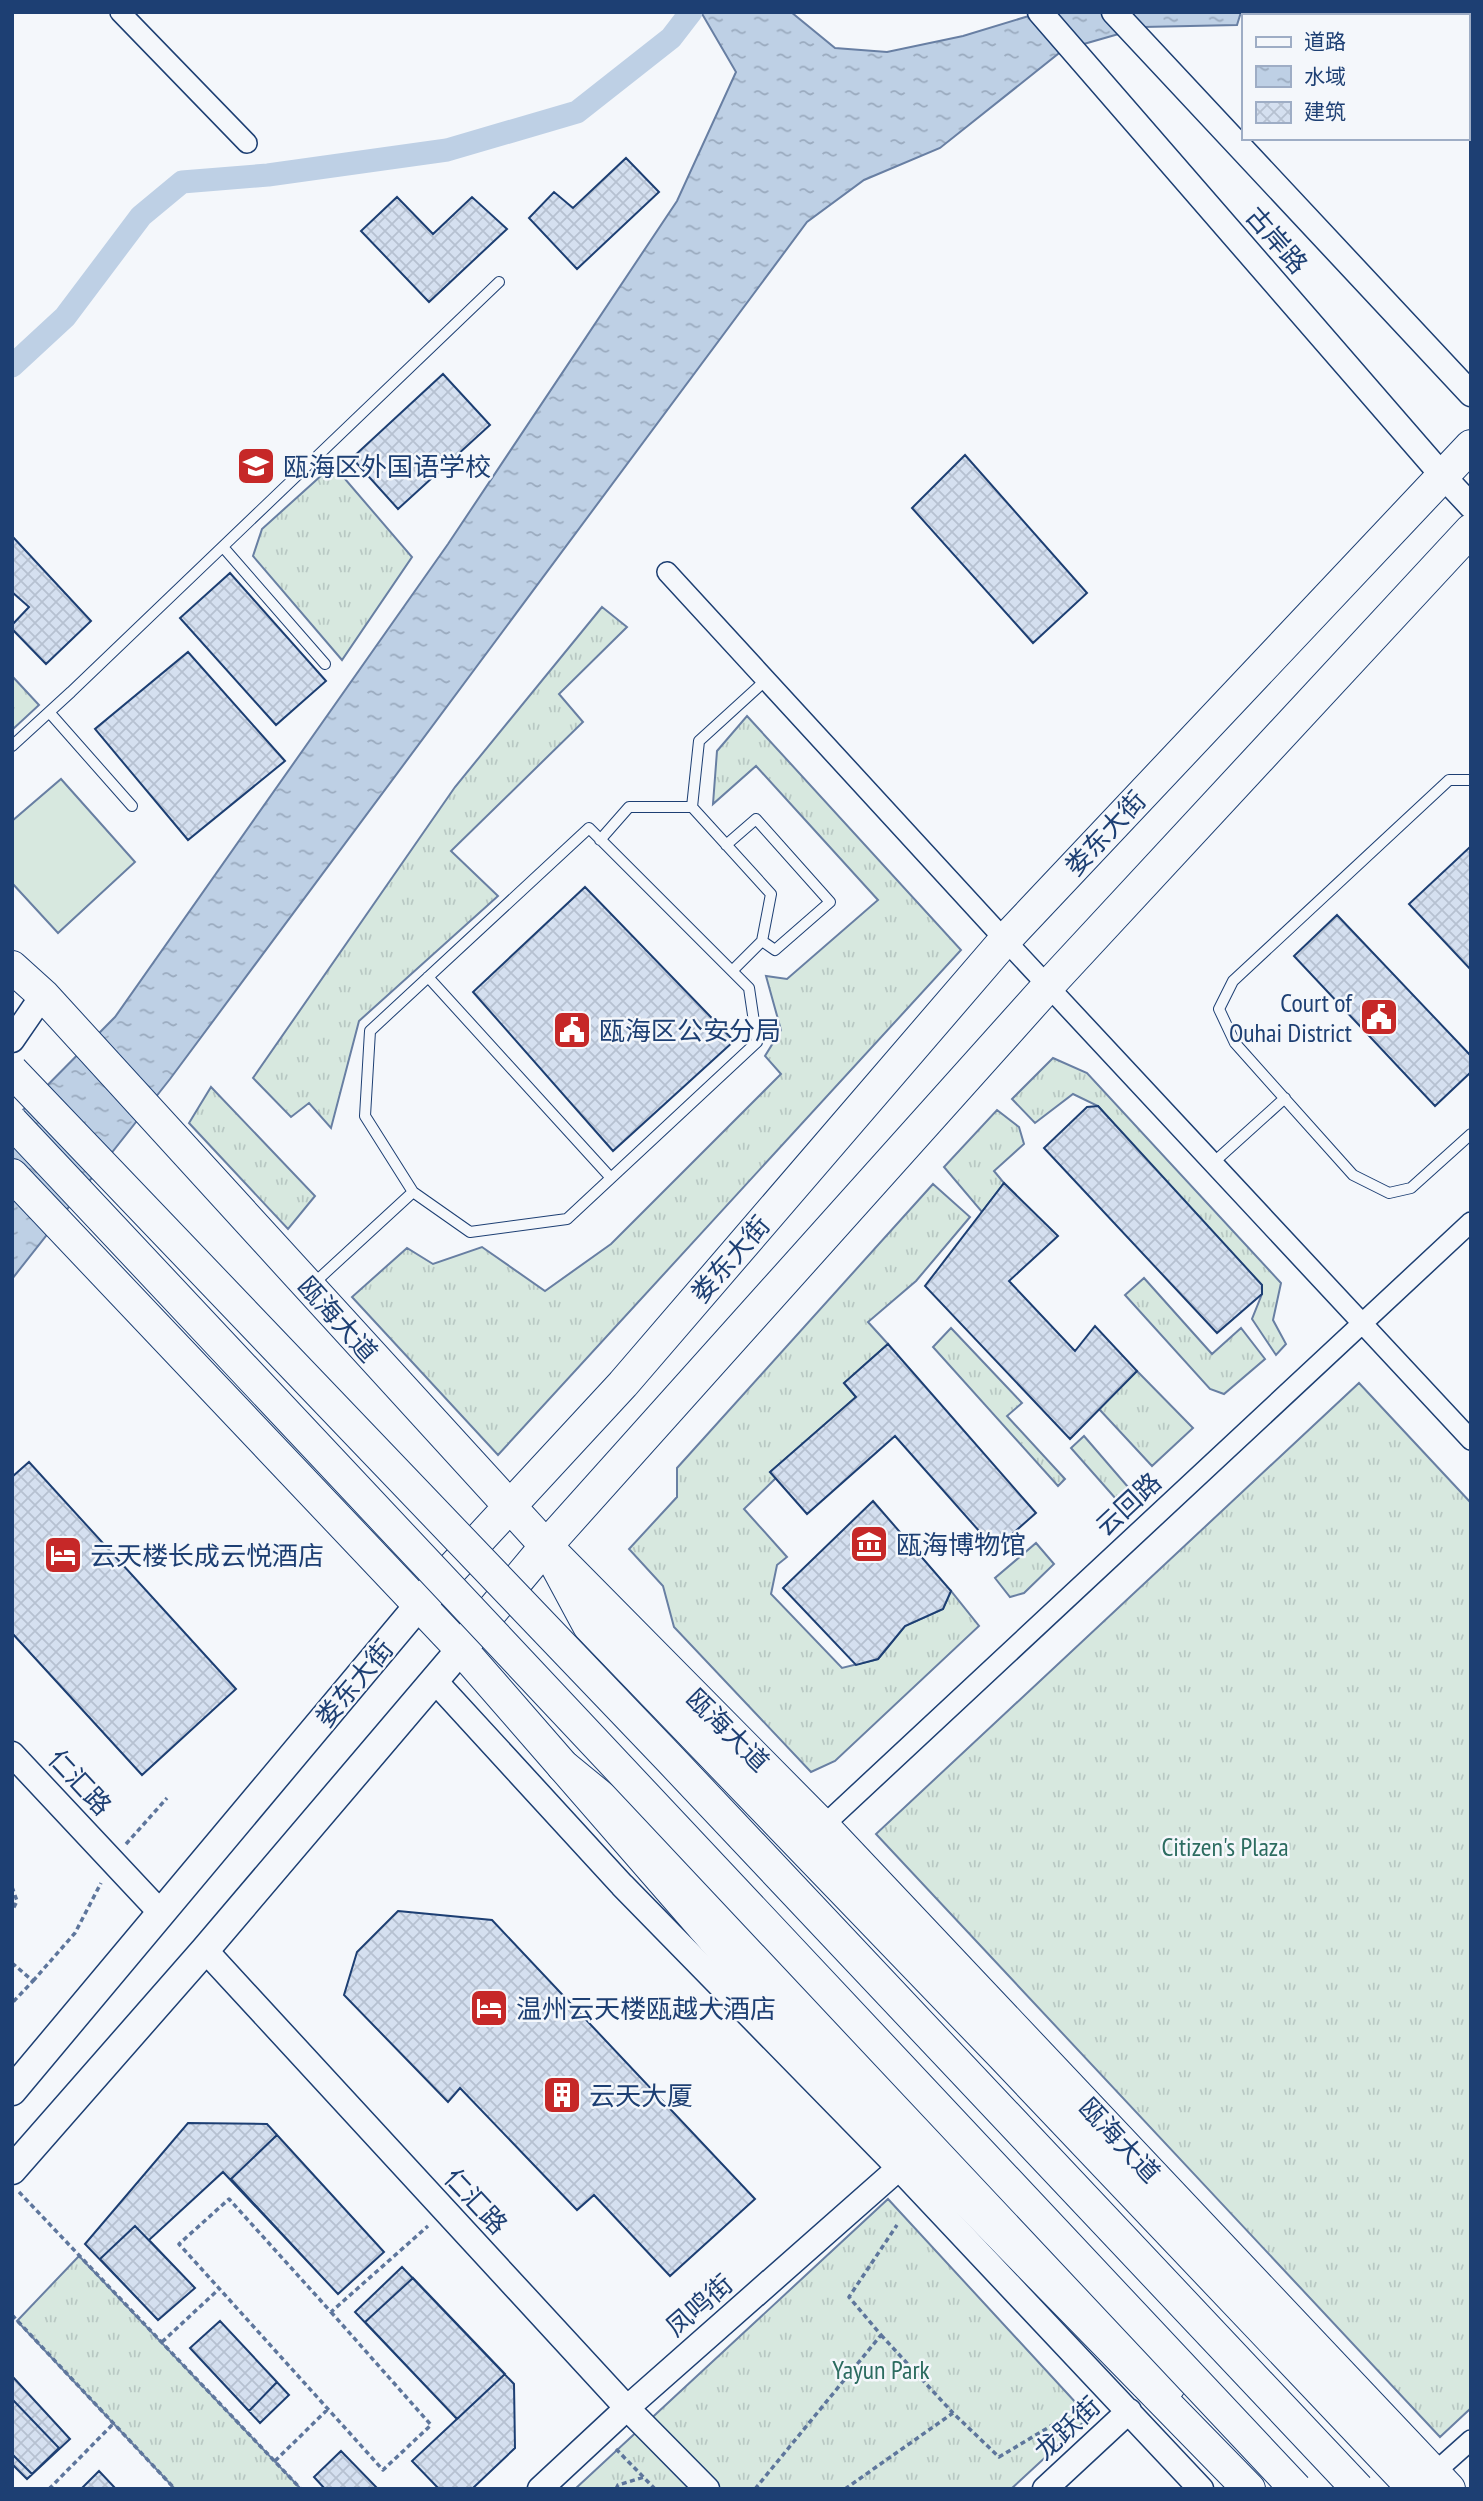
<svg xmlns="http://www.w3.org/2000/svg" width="1483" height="2501" font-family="'PT Sans Narrow','Noto Sans SC',sans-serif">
	<defs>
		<pattern id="grass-tufts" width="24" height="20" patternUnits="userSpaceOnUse" patternTransform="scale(1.75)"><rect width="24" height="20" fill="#d7e8df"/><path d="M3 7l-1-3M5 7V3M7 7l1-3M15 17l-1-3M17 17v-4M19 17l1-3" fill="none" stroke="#b8c8c3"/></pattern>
		<pattern id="water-ripples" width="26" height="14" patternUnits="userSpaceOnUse" patternTransform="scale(1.75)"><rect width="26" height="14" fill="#bed0e5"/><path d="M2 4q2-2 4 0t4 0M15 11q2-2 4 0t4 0" fill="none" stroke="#9aaabe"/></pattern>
		<pattern id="building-cross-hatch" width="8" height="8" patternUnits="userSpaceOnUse" patternTransform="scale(1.75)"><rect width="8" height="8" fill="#d5e0f0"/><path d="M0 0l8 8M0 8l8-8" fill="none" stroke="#b6c1d1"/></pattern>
	</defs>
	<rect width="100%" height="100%" fill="#f4f7fb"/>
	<path fill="url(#grass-tufts)" stroke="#687fa3" stroke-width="2" d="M333,465L412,557L342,660L253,556L262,529Z
		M602,607L627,627L559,694L583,722L451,851L498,896L359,1021L331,1128L309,1103L291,1117L253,1078L455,787Z
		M12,676L39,705L12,730Z
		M747,716L961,950L498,1455L352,1297L407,1248L433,1264L482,1247L545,1291L611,1244L781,1074L765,1056L781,1030L766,976L787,979L878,900L756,766L713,804L717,751Z
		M1053,1058L1087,1073L1281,1283L1273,1320L1286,1344L1276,1355L1252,1319L1262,1294L1098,1106L1073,1094L1035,1123L1012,1099Z
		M211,1087L315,1196L288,1229L189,1123Z
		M997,1110L1019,1127L1024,1144L994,1171L1004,1183L982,1212L944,1167Z
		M933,1184L970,1217L916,1281L868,1322L888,1344L844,1383L856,1397L770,1472L776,1478L744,1509L787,1557L777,1565L771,1594L842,1668L878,1659L905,1626L943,1609L951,1591L979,1626L835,1761L811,1772L674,1627L663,1586L629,1549L677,1497V1468Z
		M1144,1278L1212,1354L1241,1328L1265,1359L1224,1394L1210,1389L1125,1295Z
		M951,1328L1022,1403L1007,1416L1065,1479L1058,1486L933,1347Z
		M1137,1371L1193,1428L1152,1466L1099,1409Z
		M1359,1383L1471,1503V2408L1440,2437L876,1834Z
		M1084,1436L1128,1487L1116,1499L1071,1448Z
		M1036,1543L1054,1564L1024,1593L1010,1597L995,1578Z
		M888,2199L1089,2417L1011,2489H575Z
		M79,2256L301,2489H175L17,2321Z"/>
	<path fill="#d7e8df" stroke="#687fa3" stroke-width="2" d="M61,779L135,862L58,933L12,883V821Z"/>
	<path fill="url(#water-ripples)" stroke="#687fa3" stroke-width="2" d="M701,12H791L835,48L887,52L963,36L1042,12H1241L1237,25L1143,27L1063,50L940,148L864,180L807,222L170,1079L12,1279V1121L115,1017L448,544L677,201L736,72Z"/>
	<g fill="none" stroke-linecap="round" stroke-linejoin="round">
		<path stroke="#bed0e5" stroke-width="23" d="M12,366L65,317L141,216L182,182L268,175L447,150L577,112L671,38L691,12"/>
	</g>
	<path fill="url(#building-cross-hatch)" stroke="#1d3f73" stroke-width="2" d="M626,158L659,192L577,269L529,218L554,192L573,208Z
		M397,197L433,234L472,197L507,229L429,302L361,231Z
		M443,374L490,425L398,509L352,458Z
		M965,455L1087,593L1033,643L912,508Z
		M12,536L91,621L46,664L12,629V625L29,607L12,592Z
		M230,573L326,681L276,725L180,618Z
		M188,652L285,761L188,840L95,729Z
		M1471,846V970L1409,904Z
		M585,887L734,1041L613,1151L473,992Z
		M1337,915L1471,1056V1072L1435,1106L1294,956Z
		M1098,1106L1262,1285V1294L1217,1333L1044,1148L1087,1107Z
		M1004,1183L1058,1236L1009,1281L1075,1351L1095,1326L1137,1371L1070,1439L925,1286Z
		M888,1344L1036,1513L995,1549L895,1436L807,1514L770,1472L856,1397L844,1383Z
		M29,1462L236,1689L142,1775L12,1633V1477Z
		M873,1501L951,1591L943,1609L905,1626L878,1659L856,1665L783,1588Z
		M398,1911L492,1920L755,2199L670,2276L594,2195L577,2210L460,2088L448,2102L344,1995L357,1952Z
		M188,2123L267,2124L384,2252L338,2294L223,2172L149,2240L195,2288L158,2320L85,2244Z
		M277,2135L384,2252L338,2294L231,2179Z
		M135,2226L195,2288L158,2320L100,2259Z
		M402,2267L514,2384L515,2448L472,2489H439L412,2461L457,2419L355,2312Z
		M413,2278L505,2374L457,2419L365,2322Z
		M220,2321L289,2395L260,2423L190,2348Z
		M220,2321L277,2382L249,2411L190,2348Z
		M12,2376L70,2439L27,2479L12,2464Z
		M12,2399L59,2448L32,2474L12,2454Z
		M341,2451L378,2489H325L314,2477Z
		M341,2451L378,2489H325L314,2477Z
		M99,2471L116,2489H81Z"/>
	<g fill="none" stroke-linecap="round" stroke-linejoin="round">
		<defs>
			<path id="service" d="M223,547L325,664
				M49,712L132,806
				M12,746L71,692L499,282
				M1471,780H1449L1233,981L1219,1009L1235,1043L1353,1175L1389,1193L1411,1188L1471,1134
				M692,807L699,741L766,680
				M600,840L629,807H692L771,894L762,941L732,971
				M726,845L756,819L830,902L775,950L762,941
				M428,977L611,1178
				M1213,1163L1285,1098
				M312,1285L413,1192L470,1232L567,1219L757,1042L749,988L589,828L370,1031L365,1116L413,1192"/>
			<path id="minor" d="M120,12L247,143
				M667,572L1005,940L1471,1440
				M823,1826L1471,1222
				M1434,2473L1471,2440"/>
			<path id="tertiary" d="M1040,12L1442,475L1471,506
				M1114,12L1471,394
				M12,1040L43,995
				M434,1680L622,1885L899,2168L1201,2489
				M12,1754L161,1913
				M205,1950L627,2408L707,2489
				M540,2489L627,2408L899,2168
				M1045,2489L1129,2411"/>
			<path id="secondary" d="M12,2091L419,1605
				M12,2170L205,1950L461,1649"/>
			<path id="primary" d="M12,967L43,995L546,1546L823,1826L1449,2489
				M12,1175L461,1649L563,1766L650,1837L1169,2386
				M425,1598L623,1384L1005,940L1471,446
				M466,1642L546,1546L1048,986L1471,530"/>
			<path id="trunk" d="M546,1546L589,1626L1003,2056L1414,2489
				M563,1766L732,1960L1249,2489"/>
		</defs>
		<use href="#service" stroke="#1d3f73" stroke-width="12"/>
		<use href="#minor" stroke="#1d3f73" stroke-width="22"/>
		<use href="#tertiary" stroke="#1d3f73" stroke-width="27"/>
		<use href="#secondary" stroke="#1d3f73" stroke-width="31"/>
		<use href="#primary" stroke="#1d3f73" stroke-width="34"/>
		<use href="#trunk" stroke="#1d3f73" stroke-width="34"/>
		<path stroke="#5e769c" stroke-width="3.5" stroke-dasharray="5 3.5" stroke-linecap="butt" d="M126,1844L167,1798
			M12,1887L17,1901L12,1911
			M12,1963L33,1981L12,2003
			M33,1981L75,1933L101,1883
			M19,2192L301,2489
			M331,2312L431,2425L383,2470L179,2244L229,2199L331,2312L428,2226
			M12,2315L175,2489
			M881,2335L953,2413
			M162,2342L219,2289
			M616,2449L655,2489
			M275,2461L328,2409
			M49,2489L114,2423
			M616,2489L618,2485L644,2477
			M755,2489L881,2335L849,2297L897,2225
			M845,2489L953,2413L999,2457L1071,2414"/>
		<use href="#service" stroke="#f4f7fb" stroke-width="10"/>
		<use href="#minor" stroke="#f4f7fb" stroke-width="19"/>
		<use href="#tertiary" stroke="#f4f7fb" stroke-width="24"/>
		<use href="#secondary" stroke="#f4f7fb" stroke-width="28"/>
		<use href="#primary" stroke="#f4f7fb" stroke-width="32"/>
		<use href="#trunk" stroke="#f4f7fb" stroke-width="32"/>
		<defs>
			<path id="trunk-bridge" d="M12,1071L670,1759L1358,2489
				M12,1122L1296,2489"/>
		</defs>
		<use href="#trunk-bridge" stroke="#1d3f73" stroke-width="34" stroke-linecap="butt"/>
		<use href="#trunk-bridge" stroke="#f4f7fb" stroke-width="32"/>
	</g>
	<defs>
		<symbol id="school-square" viewBox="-11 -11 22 22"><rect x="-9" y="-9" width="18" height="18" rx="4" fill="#c62828" stroke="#f4f7fb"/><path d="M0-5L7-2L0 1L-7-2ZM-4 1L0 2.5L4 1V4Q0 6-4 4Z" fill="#fff"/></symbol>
		<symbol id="civic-square" viewBox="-11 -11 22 22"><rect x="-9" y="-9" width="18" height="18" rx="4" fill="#c62828" stroke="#f4f7fb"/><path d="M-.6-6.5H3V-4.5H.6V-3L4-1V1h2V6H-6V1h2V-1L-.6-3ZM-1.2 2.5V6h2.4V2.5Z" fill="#fff"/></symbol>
		<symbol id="museum-square" viewBox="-11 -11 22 22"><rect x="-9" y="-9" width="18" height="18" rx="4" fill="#c62828" stroke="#f4f7fb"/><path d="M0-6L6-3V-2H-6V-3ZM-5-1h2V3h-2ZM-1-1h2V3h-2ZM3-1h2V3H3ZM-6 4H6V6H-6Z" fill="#fff"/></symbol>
		<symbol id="hotel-square" viewBox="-11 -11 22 22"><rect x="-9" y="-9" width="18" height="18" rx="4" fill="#c62828" stroke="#f4f7fb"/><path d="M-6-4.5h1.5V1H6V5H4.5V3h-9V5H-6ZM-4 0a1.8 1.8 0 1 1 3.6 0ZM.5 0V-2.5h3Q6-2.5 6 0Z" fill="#fff"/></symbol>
		<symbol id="building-square" viewBox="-11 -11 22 22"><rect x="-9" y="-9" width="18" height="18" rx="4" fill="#c62828" stroke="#f4f7fb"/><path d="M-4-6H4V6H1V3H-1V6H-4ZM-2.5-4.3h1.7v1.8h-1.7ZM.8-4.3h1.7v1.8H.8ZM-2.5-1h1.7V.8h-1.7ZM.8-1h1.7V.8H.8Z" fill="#fff"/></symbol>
	</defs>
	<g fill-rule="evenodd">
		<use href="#school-square" x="234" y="444" width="44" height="44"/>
		<use href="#civic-square" x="1357" y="995" width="44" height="44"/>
		<use href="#civic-square" x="550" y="1008" width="44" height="44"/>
		<use href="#museum-square" x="847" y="1522" width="44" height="44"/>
		<use href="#hotel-square" x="41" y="1533" width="44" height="44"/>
		<use href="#hotel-square" x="467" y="1986" width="44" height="44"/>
		<use href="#building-square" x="540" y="2073" width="44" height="44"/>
	</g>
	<g text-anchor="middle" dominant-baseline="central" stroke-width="5" stroke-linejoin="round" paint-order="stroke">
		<g font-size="26" fill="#1d3f73" stroke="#f4f7fb">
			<text transform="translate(1277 240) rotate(49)">古岸路</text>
			<text transform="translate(1105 833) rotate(-47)">娄东大街</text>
			<text transform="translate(730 1259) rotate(-49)">娄东大街</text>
			<text transform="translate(338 1319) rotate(48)">瓯海大道</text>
			<text transform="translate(1128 1504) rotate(-43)">云回路</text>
			<text transform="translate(354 1683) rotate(-50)">娄东大街</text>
			<text transform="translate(728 1730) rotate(45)">瓯海大道</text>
			<text transform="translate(80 1782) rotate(47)">仁汇路</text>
			<text transform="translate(1120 2140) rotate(47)">瓯海大道</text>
			<text transform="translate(476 2201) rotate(47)">仁汇路</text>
			<text transform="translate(699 2305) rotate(-41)">凤鸣街</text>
			<text transform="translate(1067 2428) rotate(-43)">龙跃街</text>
		</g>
		<g font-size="26" fill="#1d3f73" stroke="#f4f7fb" text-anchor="start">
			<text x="283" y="466">瓯海区外国语学校</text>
			<text x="1352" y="1002" text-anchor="end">Court of<tspan x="1352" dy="30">Ouhai District</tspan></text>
			<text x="599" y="1030">瓯海区公安分局</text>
			<text x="896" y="1544">瓯海博物馆</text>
			<text x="90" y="1555">云天楼长成云悦酒店</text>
			<text x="516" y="2008">温州云天楼瓯越大酒店</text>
			<text x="589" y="2095">云天大厦</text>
		</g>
		<g font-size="26" fill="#2c6c60" stroke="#f4f7fb">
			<text x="1225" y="1846">Citizen's Plaza</text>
			<text x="881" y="2369">Yayun Park</text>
		</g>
	</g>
	<rect width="1483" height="2501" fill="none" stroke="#1d3f73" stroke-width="28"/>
	<rect x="1242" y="14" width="228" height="126" fill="#f4f7fb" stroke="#9eadc5" stroke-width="2"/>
	<rect x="1256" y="37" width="35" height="10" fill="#f4f7fb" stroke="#9eadc5" stroke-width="2"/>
	<text x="1304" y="49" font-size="21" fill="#1d3f73">道路</text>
	<rect x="1256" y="66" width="35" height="21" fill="url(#water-ripples)" stroke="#9eadc5" stroke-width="2"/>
	<text x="1304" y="84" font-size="21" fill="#1d3f73">水域</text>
	<rect x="1256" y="102" width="35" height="21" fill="url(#building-cross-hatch)" stroke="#9eadc5" stroke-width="2"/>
	<text x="1304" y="119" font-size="21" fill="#1d3f73">建筑</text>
</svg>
